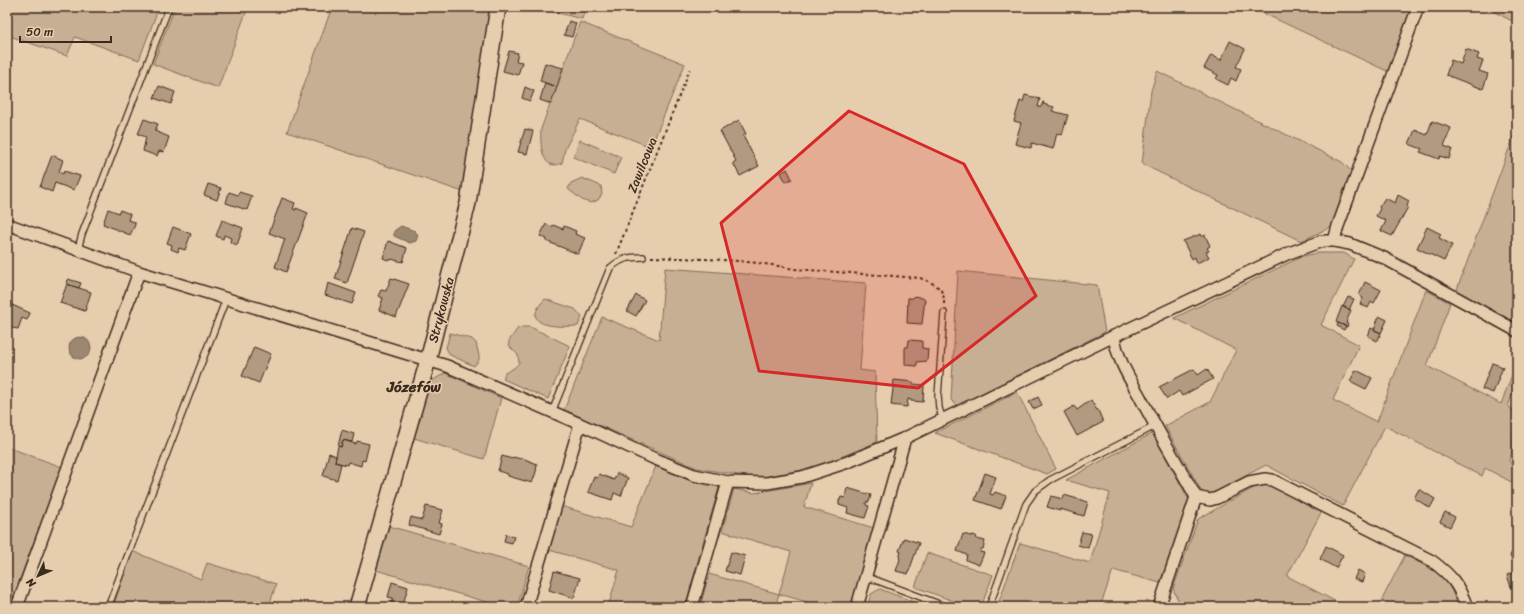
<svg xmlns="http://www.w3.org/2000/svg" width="1524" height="614" font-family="Sriracha,sans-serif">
	<rect width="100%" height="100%" fill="#e6cdae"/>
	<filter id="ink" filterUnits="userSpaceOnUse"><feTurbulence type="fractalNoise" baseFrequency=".025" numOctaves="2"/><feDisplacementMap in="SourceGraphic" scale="8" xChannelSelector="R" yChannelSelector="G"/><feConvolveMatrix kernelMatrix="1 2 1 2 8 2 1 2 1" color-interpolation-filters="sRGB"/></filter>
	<g filter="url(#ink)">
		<path fill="#c7af94" stroke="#816c59" d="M7,7H159L139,60L75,37L67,56L7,35Z
			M175,7H248L218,88L153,64Z
			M332,7H491L463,192L287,132Z
			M535,7H586L582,19Z
			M1250,7H1413L1389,72Z
			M1485,7H1517L1516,23Z
			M580,22L685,64L651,147L580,119L565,149L562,163C541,173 540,142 541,129Z
			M1157,71L1342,162L1351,171L1331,227L1301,241L1142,164L1151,91Z
			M1517,127V323L1456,292Z
			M580,140L621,157L614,174L573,157Z
			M582,178L601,186L602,194L598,200L591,203L582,200L568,189L571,183Z
			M1317,253H1344L1354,259L1321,325L1359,345L1333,400L1377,422L1426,290L1450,303L1427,366L1501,404L1517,362V382L1508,406L1516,413C1517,421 1514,428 1513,435C1513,447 1513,450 1509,461L1517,470V485L1485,468L1482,476L1385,426L1343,506L1266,465L1211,494L1202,492L1165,426L1210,402L1236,350L1174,318L1303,256Z
			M665,268L866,283L860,370L875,372L877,442L814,468L756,478L697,468L564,410L602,317L659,340Z
			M958,271L1097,285L1105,332L958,406L951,400Z
			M545,299L575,309L582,317L578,326C559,327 517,328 545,299Z
			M523,327H530L570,346L548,399L503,379L505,373L514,368L519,363L518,355C505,342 506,345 518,328Z
			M450,333L472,339L476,343L479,356V360L474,366L450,355L446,348Z
			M445,373L501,398L484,459L414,438L430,382Z
			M1017,392L1056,469L1047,474L935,433Z
			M1153,433L1189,500L1160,583L1113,570L1100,607H997L1020,543L1090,563L1110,493L1066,480Z
			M7,447L62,467L11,603L7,602Z
			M656,466L693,482L719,487L685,607H608L619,570L549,550L561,506L631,527Z
			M1266,481L1322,511L1287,576L1346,607H1191L1178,600L1173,589L1198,519Z
			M811,483L804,507L874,528L852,607H825L779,594L775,607H700L709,574L779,594L791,552L722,531L734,489L754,493Z
			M389,526L529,566L517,607H504L376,570Z
			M132,551L201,579L207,563L276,584L269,607H113Z
			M927,553L993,575L981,607H970L915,587Z
			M1405,555L1447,578L1458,607H1378Z
			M880,589L919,604L918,607H867L871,594Z"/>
		<path fill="#9c8770" stroke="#75624f" d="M401,226L415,231L418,235L416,241L410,243L394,236V231Z
			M69 348a11 11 0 1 1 22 0a11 11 0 1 1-22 0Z"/>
		<path fill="#b29a81" stroke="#3b2a1e" d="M569,21L576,23L572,37L564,35Z
			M1230,41L1245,49L1236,67L1241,69L1236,81L1231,78L1228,85L1216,79L1218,75L1204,68L1211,55L1221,60Z
			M1466,49L1479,54L1477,59L1483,61L1479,71L1488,74L1483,89L1446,75L1451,60L1461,64Z
			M509,51L518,53L516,61L522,62L518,75L503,71Z
			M545,63L563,68L557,87L540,81Z
			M545,83L557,87L551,104L540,100Z
			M159,86L175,92L171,104L154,98Z
			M525,87L534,91L530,101L522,98Z
			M1025,95L1040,99L1038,107H1041L1043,102H1044L1043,104L1054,107L1052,111L1068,115L1062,135L1057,133L1053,149L1032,143L1031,148L1015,144L1021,123L1014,121L1020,101L1023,102Z
			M144,119L158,124L155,131L169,137L164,152L159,151L157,156L143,151L146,137L138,134Z
			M739,120L746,134L743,136L759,166L740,176L733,163L736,161L720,131Z
			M1432,121L1451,128L1444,146L1452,149L1449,159L1440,156L1439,159L1420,152L1422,149L1409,144L1415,130L1427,135Z
			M525,129L533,131L527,154L518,152Z
			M52,155L63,160L59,172L63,174L64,171L80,176L74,190L55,183L52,192L40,187Z
			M787,169L792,179L786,182L781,173Z
			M208,184L221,188L217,200L204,195Z
			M229,192L238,195L239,192L252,196L247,210L226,203Z
			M1398,195L1409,201L1407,206L1408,207L1392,236L1381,231L1386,221L1376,216L1380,209L1379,207L1385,198L1395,203Z
			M282,198L295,203L293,209L296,210V208L308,213L286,272L275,267L285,239L269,233Z
			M108,209L119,213L120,210L130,214L128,220L135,222V225L130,235L103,224Z
			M222,220L243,228L237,245L230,242L231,238L224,235L223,239L216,236Z
			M546,224L552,227L553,225L563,229L564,226L576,231L575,234L585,238L578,254L546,241L547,239L540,236Z
			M173,227L191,234L185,250L179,248L178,252L171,249L172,245L167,243Z
			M1427,227L1441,234L1439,238L1452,245L1444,261L1417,248Z
			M352,228L364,232L347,283L335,279Z
			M1201,234L1202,237L1205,235L1210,246L1207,248L1209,251L1206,252L1209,257L1197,263L1195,257L1192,259L1183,241Z
			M388,241L407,248L403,262L391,259L390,261L383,258Z
			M391,278L409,284L396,317L379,310L383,298L378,296L381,290L386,291Z
			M68,279L81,283L79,288L67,284Z
			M1365,282L1381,290L1374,303L1371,302L1368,308L1360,304L1363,298L1359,295Z
			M328,283L356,293L352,304L325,295Z
			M67,284L91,292L85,311L60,303Z
			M636,295L645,300L636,316L627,311Z
			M915,296L925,299L922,324L907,323L908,298H913Z
			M1348,297L1354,299L1349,310L1343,307Z
			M10,304L30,313L27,320L22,318L18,329L7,327V308L9,309Z
			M1342,306L1351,310L1346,323L1348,324L1347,327L1336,322Z
			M1379,316L1387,320L1381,333L1374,330Z
			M1338,323L1346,326L1344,330L1337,326Z
			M1371,328L1381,333L1377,341L1368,336Z
			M909,340L922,341V348L928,349L927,361L917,362V366L905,365V347H908Z
			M254,347L271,354L259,383L242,376Z
			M1492,363L1503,367L1493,393L1482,389Z
			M1194,369L1198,375L1207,369L1213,379L1182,396L1179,391L1167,399L1159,387Z
			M1356,370L1372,378L1366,389L1350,381Z
			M894,380L913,382V384L924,385L923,402L911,401V400L908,399L907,407L891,405Z
			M1038,397L1042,405L1033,409L1029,402Z
			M1091,400L1096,409L1098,410L1103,422L1077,436L1064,412L1074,406L1077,410Z
			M342,430L354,434L352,442L343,440L341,447L338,446Z
			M343,440L356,444L357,441L369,444L365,461L362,460L361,466L348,462L347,465L335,462L338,446L341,447Z
			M329,453L336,456L335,462L341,464L337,480L323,476Z
			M502,456L512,459L513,457L521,459L522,458L537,464L536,472L532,483L508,476V474L498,471Z
			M617,473L628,478L621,496L614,493L612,500L588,492L594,477L597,478L599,474L614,480Z
			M985,473L996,477L990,494L993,495L995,492L1006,496L1001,509L975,500Z
			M847,488L871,495L869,502H866V505L869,506L865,518L847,513L848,508L839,505V500H840L841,497L845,498Z
			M1419,489L1435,499L1430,508L1414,498Z
			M1064,495L1088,502L1084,516L1060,509V511L1047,507L1051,496L1063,499Z
			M426,506L443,510L439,523L442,524L439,534L409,525L411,517L422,520Z
			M1445,512L1455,517L1450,527L1440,522Z
			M1082,532L1092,534L1088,548L1078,545Z
			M506,534L514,537L512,543L504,541Z
			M963,534L971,536L973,535L976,536L977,539L985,541L983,549H981L980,552L984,553L979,565L966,560L967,555L957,551Z
			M904,538L919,543L908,574L896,571L900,559L899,558L901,552L899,551Z
			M1517,542V569L1510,556Z
			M1326,546L1343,555L1336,568L1320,559Z
			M731,552L745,556L740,575L725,571Z
			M1358,570L1365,574L1362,582L1354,579Z
			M554,571L580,578L574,598L549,590Z
			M1517,571V585L1511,587L1507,575Z
			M392,582L408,587L404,601L413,603L412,607H393L394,603H391L393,598L388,597Z"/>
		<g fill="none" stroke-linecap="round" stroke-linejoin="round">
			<defs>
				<path id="lane" d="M78,249L82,234L169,7
					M552,412L610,268C622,258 628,257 643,257
					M943,420L939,408L938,396L944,313
					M865,576L947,607
					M108,607L226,299
					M989,607L1026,504L1035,491L1050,480L1155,426"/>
				<path id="street" d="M7,224L139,272L447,366L580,424L653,458L694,475L728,482L767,483L802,477L848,462L905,438L1114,336L1289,253L1322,241H1334L1350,244L1384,258L1517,331
					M1334,241L1338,226L1418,7
					M1114,336C1117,358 1128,376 1139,395C1157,430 1177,463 1196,497L1210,500L1217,498L1249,482L1265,479L1272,480L1432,561C1452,576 1458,584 1467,607
					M17,607L139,272
					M526,607L580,424
					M692,607L728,482
					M857,607L905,438
					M1159,607L1196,497"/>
				<path id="secondary" d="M357,607L428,360L468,203L498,7"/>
			</defs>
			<use href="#lane" stroke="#3b2a1e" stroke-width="8"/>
			<use href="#street" stroke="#3b2a1e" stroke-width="14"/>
			<use href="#secondary" stroke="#3b2a1e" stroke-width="18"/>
			<path stroke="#3b2a1e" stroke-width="2" stroke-dasharray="3 3" stroke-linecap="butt" d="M616,254L690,69
				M651,257C699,259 747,259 794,269L920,278C934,283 945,288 944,304"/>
			<use href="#lane" stroke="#e6cdae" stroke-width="5.5"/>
			<use href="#street" stroke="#e6cdae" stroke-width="11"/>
			<use href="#secondary" stroke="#e6cdae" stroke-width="15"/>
		</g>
	</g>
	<path fill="#d62828" fill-opacity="0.2" stroke="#d62828" stroke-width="3" stroke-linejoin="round" d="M849,111L964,164L1036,296L918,388L759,371L721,223Z"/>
	<g text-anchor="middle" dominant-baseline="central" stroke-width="3" stroke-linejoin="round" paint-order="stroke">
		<g font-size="13" fill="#3b2a1e" stroke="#e6cdae">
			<text transform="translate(642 165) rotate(-68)">Zawilcowa</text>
			<text transform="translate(441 310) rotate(-75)">Strykowska</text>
		</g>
		<g font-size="15" font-weight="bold" fill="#3b2a1e" stroke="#e6cdae">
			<text x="414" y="387">Józefów</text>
		</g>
	</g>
	<rect width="1524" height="614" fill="none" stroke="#e6cdae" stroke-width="24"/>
	<rect x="12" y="12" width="1500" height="590" fill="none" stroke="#3b2a1e" stroke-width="1.5" filter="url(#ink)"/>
	<g transform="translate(38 576) rotate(226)" stroke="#e6cdae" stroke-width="3" paint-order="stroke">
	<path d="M0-3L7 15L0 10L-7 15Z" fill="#3b2a1e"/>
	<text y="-6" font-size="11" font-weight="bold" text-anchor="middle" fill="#3b2a1e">N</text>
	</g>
	<path d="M20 36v6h91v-6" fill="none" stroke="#3b2a1e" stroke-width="2"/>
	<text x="26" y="36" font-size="12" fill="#3b2a1e" stroke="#e6cdae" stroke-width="3" paint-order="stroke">50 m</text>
</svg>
